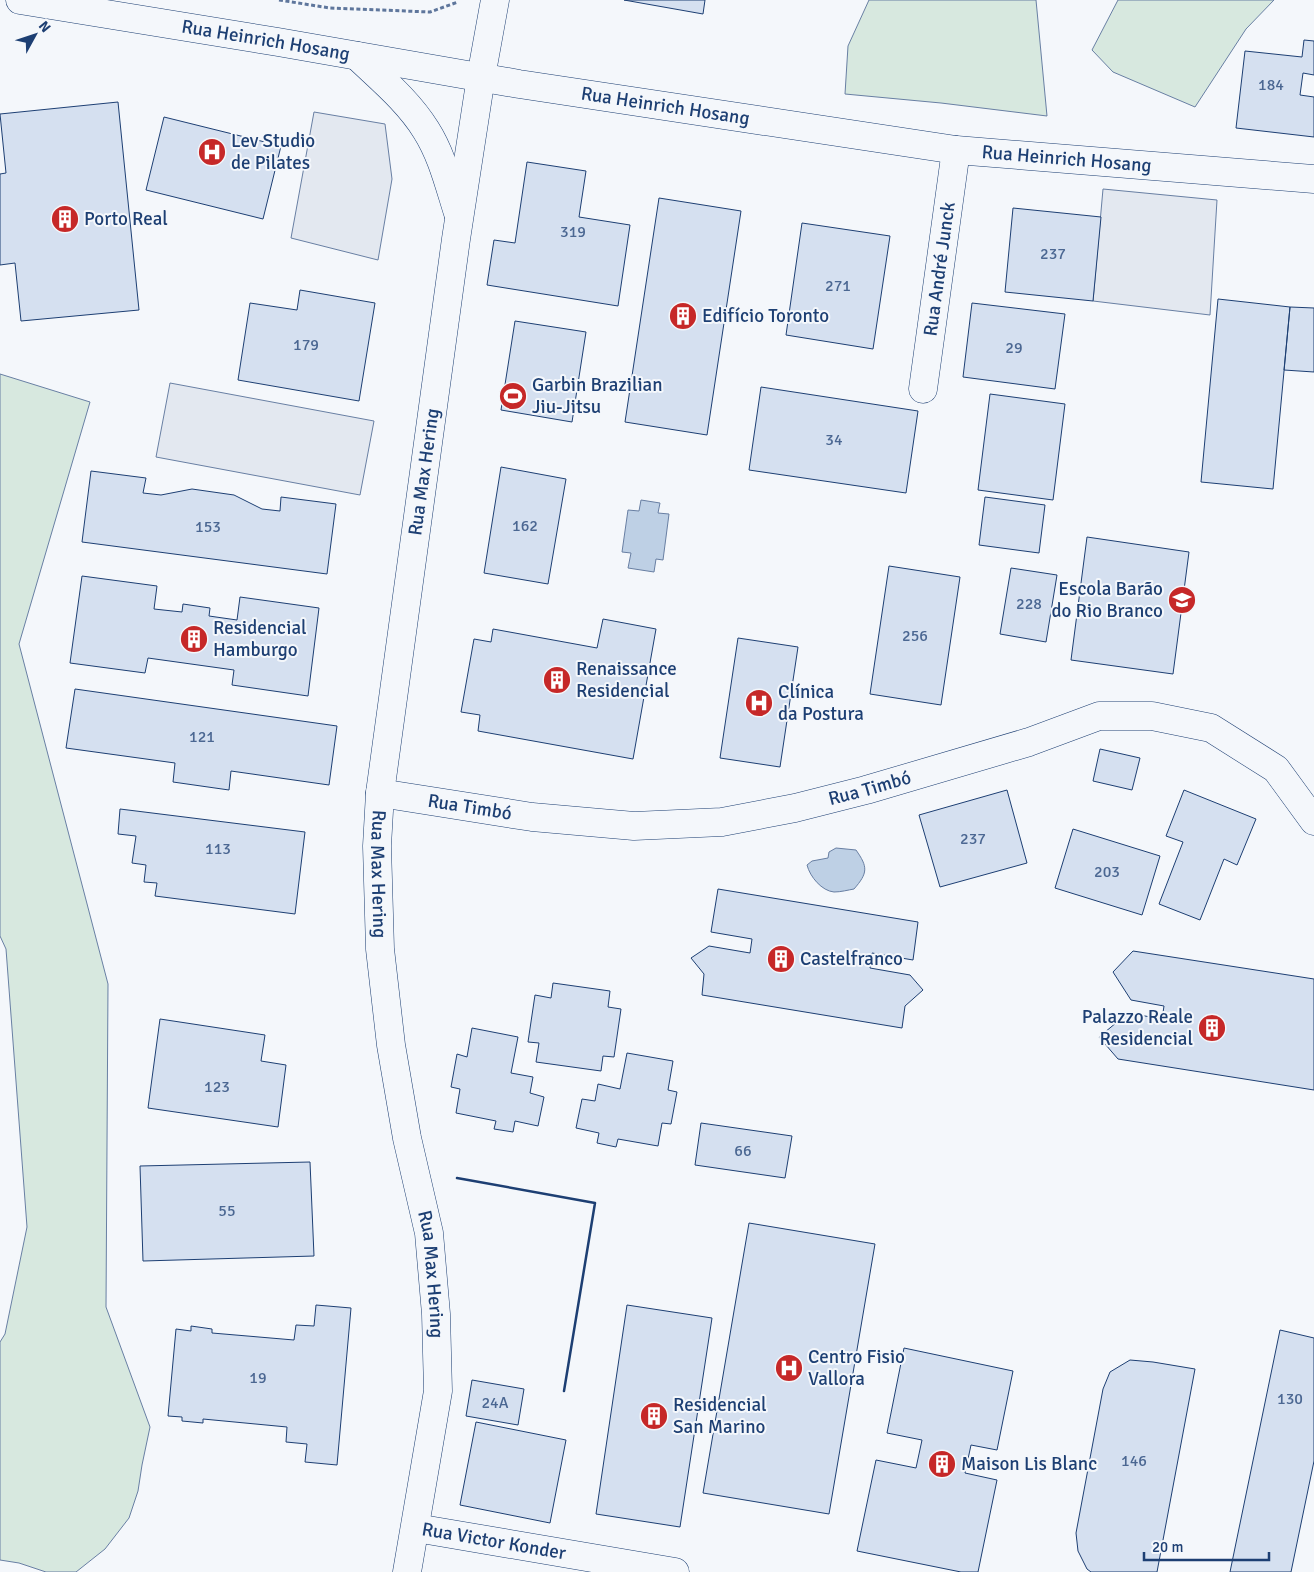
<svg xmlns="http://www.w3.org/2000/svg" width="1314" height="1572" font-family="Signika,sans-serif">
	<rect width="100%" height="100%" fill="#f4f7fb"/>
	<path fill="#d7e8df" stroke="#687fa3" d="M869,0H1036L1047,116L941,103L845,94L848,46Z
		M1118,0H1274L1246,29L1195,107L1113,72L1092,50Z
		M0,374L90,402L19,644L108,984L106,1307L150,1427L142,1465L138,1491L129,1518L105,1549L76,1572H46L19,1563L0,1560V1342L5,1334L27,1227L6,949L0,936Z"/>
	<path fill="#e3e8f0" stroke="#687fa3" d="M314,112L385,124L392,179L378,260L291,238Z
		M1103,189L1217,200L1210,315L1093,301Z
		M170,383L374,421L360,495L156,457Z"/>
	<path fill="#bed0e5" stroke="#687fa3" d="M641,500L660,503L658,513L669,514L663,560L656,559L654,572L628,568L631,553L622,552L628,510L639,511Z
		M836,848L856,850C868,867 868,873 854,889C848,890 841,892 834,892C822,891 810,877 807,865L812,861L828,858L829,852Z"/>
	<path fill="#d5e0f0" stroke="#1d3f73" d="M624,0H705L703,14Z
		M1304,40L1314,41V75L1303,73L1300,95L1314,97V137L1236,128L1245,51L1302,57Z
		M118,102L139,310L21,321L15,263L0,265V174L6,173L0,114Z
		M164,117L281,146L263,219L146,190Z
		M527,162L586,171L579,217L630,225L618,306L487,285L494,240L515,243Z
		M659,198L741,211L707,435L625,422Z
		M1013,208L1101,217L1093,301L1005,292Z
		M802,223L890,236L873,349L786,335Z
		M300,290L375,303L359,401L238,380L250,303L297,310Z
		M1218,299L1290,307L1273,489L1201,482Z
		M972,303L1065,314L1055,389L963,377Z
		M1290,307L1314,308V372L1284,370Z
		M515,321L586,332L572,422L501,410Z
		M761,387L918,411L906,493L749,470Z
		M990,394L1065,404L1053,500L978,490Z
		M501,467L566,479L548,584L484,573Z
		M91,471L146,478L143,493L161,495L192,489L234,495L262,509L280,511L281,497L336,504L327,574L82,542Z
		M985,497L1045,505L1039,553L979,545Z
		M1087,537L1189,552L1173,674L1071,660Z
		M889,566L960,577L941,705L870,694Z
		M1011,568L1057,575L1046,642L1000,634Z
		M82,576L157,586L154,609L182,612L183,604L210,608L209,616L237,620L240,597L319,608L308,696L232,685L234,670L148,658L145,673L70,663Z
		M603,619L656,629L633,759L478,731L480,715L461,712L474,639L491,642L493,629L597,648Z
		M738,638L798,647L780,767L720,758Z
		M75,689L337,726L329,785L231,771L229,790L173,782L175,763L66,748Z
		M1100,749L1140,758L1132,790L1093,781Z
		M1007,790L1027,863L940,887L919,815Z
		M1184,790L1256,819L1237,865L1224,859L1200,920L1159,904L1183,842L1166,836Z
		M120,809L305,832L295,914L155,896L157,883L144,882L146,865L132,863L136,836L118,834Z
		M1073,829L1160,856L1142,915L1055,888Z
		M718,889L918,922L913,960L872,953L870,968L910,975L923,990L905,1006L902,1028L702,995L704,974L691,958L709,946L750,953L752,939L711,932Z
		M1133,951L1314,979V1090L1118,1059L1099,1037L1128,1013L1162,1019L1164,1006L1131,1000L1113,972Z
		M553,983L610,991L608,1007L621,1009L614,1057L603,1056L601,1071L536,1062L539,1043L528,1042L535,995L551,998Z
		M160,1019L265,1035L261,1061L286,1065L278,1127L148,1108Z
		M472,1028L518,1037L511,1073L533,1077L530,1093L544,1097L538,1126L515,1121L513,1132L494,1129L496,1121L456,1113L460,1089L451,1087L457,1054L467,1057Z
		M627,1053L673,1061L668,1090L677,1092L671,1124L662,1123L658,1146L618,1139L616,1147L597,1143L599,1133L576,1128L582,1099L595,1101L598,1084L620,1089Z
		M701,1123L792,1136L785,1178L695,1165Z
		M310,1162L314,1256L143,1261L140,1166Z
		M749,1223L875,1244L829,1514L703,1493Z
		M316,1305L351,1308L337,1465L305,1462L307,1444L286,1442L287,1427L203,1419V1423L182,1421V1417L168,1416L176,1329L191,1331V1326L212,1329V1333L294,1340L296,1325L314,1326Z
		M627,1305L712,1318L680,1527L596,1514Z
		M1280,1330L1314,1338V1461L1291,1572H1230Z
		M904,1348L1013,1371L997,1450L971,1445L965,1473L997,1480L978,1572H961L857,1551L876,1460L916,1468L922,1440L887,1433Z
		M1130,1360L1153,1362L1195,1369L1157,1572H1091L1087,1569L1078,1551L1076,1533L1103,1389L1110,1372Z
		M472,1380L524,1389L518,1425L466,1416Z
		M476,1422L566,1440L550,1523L460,1505Z"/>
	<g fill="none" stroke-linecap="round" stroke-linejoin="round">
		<defs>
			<g id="minor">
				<path id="s1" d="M923,389L956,150"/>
			</g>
			<g id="tertiary">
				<path d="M481,77L495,0"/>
				<path id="s2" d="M380,793L377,846L380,949L391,1045L407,1138L429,1233L436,1314L438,1391L407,1572"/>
				<path id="s3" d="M416,1528L675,1572"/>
			</g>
			<g id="secondary">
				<path id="s4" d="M20,0L278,42L519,84L956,150L1314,179"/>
				<path d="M357,56C381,79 408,101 426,130C442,155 449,185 458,213"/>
				<path id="s5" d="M481,77L456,239L380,793L532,817L634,826L722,822L795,808L866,790L1029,742L1099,716H1152L1211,728L1276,769L1314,821"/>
			</g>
		</defs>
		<use href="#minor" stroke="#1d3f73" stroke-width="29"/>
		<use href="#tertiary" stroke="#1d3f73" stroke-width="29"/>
		<use href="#secondary" stroke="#1d3f73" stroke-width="29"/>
		<path stroke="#5e769c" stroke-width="3" stroke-dasharray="4 2.5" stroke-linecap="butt" d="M279,0L330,8L430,12L458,2"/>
		<use href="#minor" stroke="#f4f7fb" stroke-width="28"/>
		<use href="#tertiary" stroke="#f4f7fb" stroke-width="28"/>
		<use href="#secondary" stroke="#f4f7fb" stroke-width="28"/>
		<path stroke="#1d3f73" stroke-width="2.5" d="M457,1178L595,1203L564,1391"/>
	</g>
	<defs>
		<symbol id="hospital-disc" viewBox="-11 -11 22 22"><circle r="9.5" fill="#c62828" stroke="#f4f7fb"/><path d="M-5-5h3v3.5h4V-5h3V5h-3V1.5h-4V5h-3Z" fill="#fff"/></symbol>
		<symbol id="building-disc" viewBox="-11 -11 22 22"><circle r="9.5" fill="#c62828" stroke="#f4f7fb"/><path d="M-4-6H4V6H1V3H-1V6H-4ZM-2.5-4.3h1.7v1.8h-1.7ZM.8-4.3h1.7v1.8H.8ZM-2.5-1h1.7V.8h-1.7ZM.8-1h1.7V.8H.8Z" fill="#fff"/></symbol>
		<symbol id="stadium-disc" viewBox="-11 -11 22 22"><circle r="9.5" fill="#c62828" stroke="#f4f7fb"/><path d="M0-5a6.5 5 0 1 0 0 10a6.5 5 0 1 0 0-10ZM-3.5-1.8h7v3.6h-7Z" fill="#fff"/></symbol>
		<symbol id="school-disc" viewBox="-11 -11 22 22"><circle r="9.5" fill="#c62828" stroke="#f4f7fb"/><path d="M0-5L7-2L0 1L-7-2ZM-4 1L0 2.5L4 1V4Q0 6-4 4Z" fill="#fff"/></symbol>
	</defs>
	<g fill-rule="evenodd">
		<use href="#hospital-disc" x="196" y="136" width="32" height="32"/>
		<use href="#building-disc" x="49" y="203" width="32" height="32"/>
		<use href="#building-disc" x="667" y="300" width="32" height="32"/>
		<use href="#stadium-disc" x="497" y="380" width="32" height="32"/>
		<use href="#school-disc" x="1166" y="584" width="32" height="32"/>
		<use href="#building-disc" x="178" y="623" width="32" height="32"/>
		<use href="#building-disc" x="541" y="664" width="32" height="32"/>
		<use href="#hospital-disc" x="743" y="687" width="32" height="32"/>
		<use href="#building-disc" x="765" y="943" width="32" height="32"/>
		<use href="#building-disc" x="1196" y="1012" width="32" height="32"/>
		<use href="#hospital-disc" x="773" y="1352" width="32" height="32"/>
		<use href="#building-disc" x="638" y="1400" width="32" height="32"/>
		<use href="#building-disc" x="926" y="1448" width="32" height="32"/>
	</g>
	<g text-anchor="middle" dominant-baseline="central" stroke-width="4" stroke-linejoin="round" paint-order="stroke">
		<g font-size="16" fill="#4b6792">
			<text x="1271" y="85">184</text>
			<text x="573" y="232">319</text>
			<text x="1053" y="254">237</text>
			<text x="838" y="286">271</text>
			<text x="306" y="345">179</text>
			<text x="1014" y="348">29</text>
			<text x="834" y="440">34</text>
			<text x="525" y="526">162</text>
			<text x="208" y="527">153</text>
			<text x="1029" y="604">228</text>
			<text x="915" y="636">256</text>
			<text x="202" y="737">121</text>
			<text x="973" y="839">237</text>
			<text x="218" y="849">113</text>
			<text x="1107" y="872">203</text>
			<text x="217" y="1087">123</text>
			<text x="743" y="1151">66</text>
			<text x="227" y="1211">55</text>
			<text x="258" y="1378">19</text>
			<text x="1290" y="1399">130</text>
			<text x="495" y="1403">24A</text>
			<text x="1134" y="1461">146</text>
		</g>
		<g font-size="19" fill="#1d3f73" stroke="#f4f7fb">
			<text stroke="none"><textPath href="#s4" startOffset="249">Rua Heinrich Hosang</textPath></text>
			<text stroke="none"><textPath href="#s4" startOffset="654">Rua Heinrich Hosang</textPath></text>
			<text stroke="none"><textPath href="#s4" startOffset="1059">Rua Heinrich Hosang</textPath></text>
			<text stroke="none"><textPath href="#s1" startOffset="121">Rua André Junck</textPath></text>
			<text transform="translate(424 472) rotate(-82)">Rua Max Hering</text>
			<text stroke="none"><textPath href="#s5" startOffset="1219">Rua Timbó</textPath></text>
			<text stroke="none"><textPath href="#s5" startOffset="814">Rua Timbó</textPath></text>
			<text stroke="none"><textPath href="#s2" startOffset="81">Rua Max Hering</textPath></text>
			<text stroke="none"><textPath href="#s2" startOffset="486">Rua Max Hering</textPath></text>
			<text stroke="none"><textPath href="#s3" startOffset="79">Rua Victor Konder</textPath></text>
		</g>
		<g font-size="19" fill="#1d3f73" stroke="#f4f7fb" text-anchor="start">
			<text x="231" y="141">Lev Studio<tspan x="231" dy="22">de Pilates</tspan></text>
			<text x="84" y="219">Porto Real</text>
			<text x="702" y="316">Edifício Toronto</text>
			<text x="532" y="385">Garbin Brazilian<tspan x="532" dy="22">Jiu-Jitsu</tspan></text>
			<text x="1163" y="589" text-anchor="end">Escola Barão<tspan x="1163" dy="22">do Rio Branco</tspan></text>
			<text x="213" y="628">Residencial<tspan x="213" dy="22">Hamburgo</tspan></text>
			<text x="576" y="669">Renaissance<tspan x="576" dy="22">Residencial</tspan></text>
			<text x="778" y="692">Clínica<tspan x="778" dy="22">da Postura</tspan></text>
			<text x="800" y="959">Castelfranco</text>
			<text x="1193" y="1017" text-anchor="end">Palazzo Reale<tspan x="1193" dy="22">Residencial</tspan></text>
			<text x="808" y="1357">Centro Fisio<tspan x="808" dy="22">Vallora</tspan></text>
			<text x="673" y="1405">Residencial<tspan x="673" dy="22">San Marino</tspan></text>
			<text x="961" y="1464">Maison Lis Blanc</text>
		</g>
	</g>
	<g transform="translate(35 35) rotate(50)" stroke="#f4f7fb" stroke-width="4" paint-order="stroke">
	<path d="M0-4L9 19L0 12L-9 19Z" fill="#1d3f73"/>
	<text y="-8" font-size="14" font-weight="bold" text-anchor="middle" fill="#1d3f73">N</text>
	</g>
	<path d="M1144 1552v8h125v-8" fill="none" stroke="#1d3f73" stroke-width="2.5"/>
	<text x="1152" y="1552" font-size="15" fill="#1d3f73" stroke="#f4f7fb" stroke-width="4" paint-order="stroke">20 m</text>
</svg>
